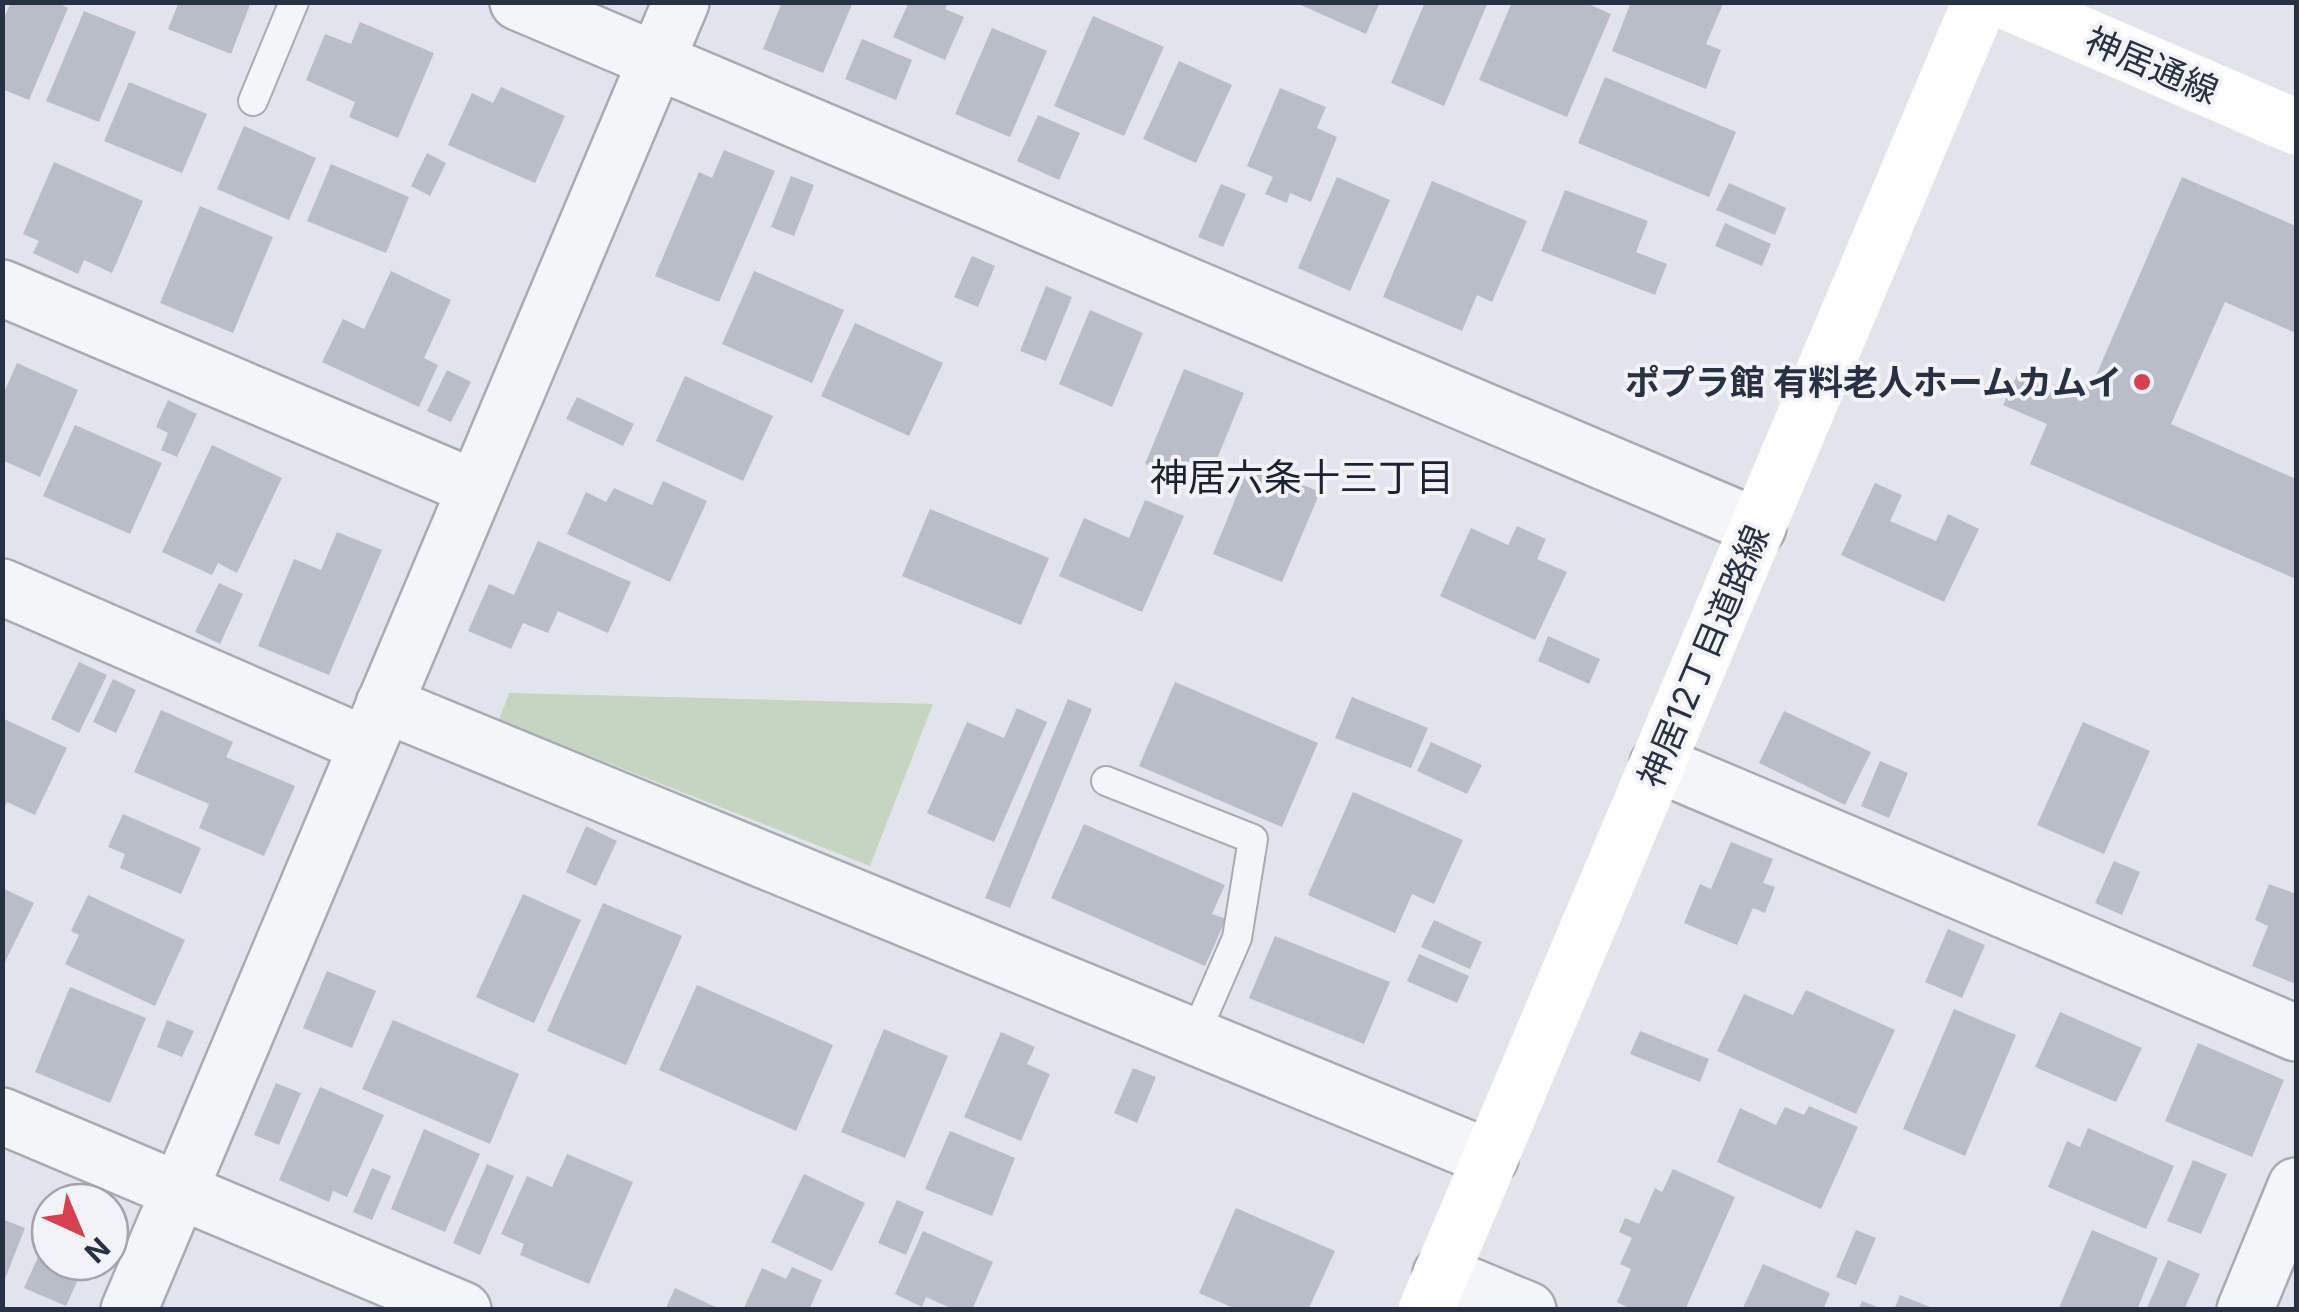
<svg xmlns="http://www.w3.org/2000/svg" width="2299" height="1312" font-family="Inter,'Noto Sans JP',sans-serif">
	<rect width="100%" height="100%" fill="#e1e4ea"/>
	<path fill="#c5d5c2" d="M509,693L933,704L870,866L499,720Z"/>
	<path fill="#b8bdc8" d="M11,2H56L68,8L29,100L2,89V23Z
		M179,2H251L231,54L168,29Z
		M782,2H853L823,73L763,49Z
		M909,2H948L945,9L964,17L945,60L893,37Z
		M1294,2H1380L1366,34Z
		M1425,2H1488L1444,106L1391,83Z
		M1512,2H1584L1611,14L1567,117L1479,80Z
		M1631,2L1723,4L1706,44L1721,50L1706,89L1612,51Z
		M84,11L136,32L99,122L46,101Z
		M1093,16L1164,47L1124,136L1054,106Z
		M360,22L434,53L398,138L349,117L355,102L306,80L325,34L351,44Z
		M992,28L1047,51L1010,137L955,114Z
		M862,39L912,60L896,100L845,79Z
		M1179,61L1232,85L1196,163L1143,139Z
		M1605,77L1736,132L1709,197L1578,143Z
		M129,82L207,114L182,173L104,141Z
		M501,87L565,116L535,183L448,145L472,93L493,103Z
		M1280,88L1326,107L1317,128L1337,137L1311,202L1290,193L1287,203L1265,194L1273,177L1247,166Z
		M1038,115L1080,133L1059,180L1017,161Z
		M244,126L316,158L289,220L217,189Z
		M724,150L775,171L719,302L655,276L699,172L712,178Z
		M427,153L446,163L430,196L411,186Z
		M54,162L143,201L112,273L84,260L78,274L33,253L39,241L23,234Z
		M331,164L409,197L386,253L307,221Z
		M791,176L814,185L794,236L771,227Z
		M1337,177L1390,200L1350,291L1298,268Z
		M2182,177L2296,226V333L2225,302L2171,424L2296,479V579L2030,464L2047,424L2003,405L2018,373L2061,391L2067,377L2091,387Z
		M1432,181L1527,221L1492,302L1477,295L1462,331L1383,297Z
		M1729,183L1786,208L1775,235L1716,210Z
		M1221,184L1246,194L1223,247L1198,237Z
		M1565,190L1648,221L1636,252L1667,264L1655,295L1541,251Z
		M200,206L273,237L233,333L160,303Z
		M1725,223L1771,244L1762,266L1715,246Z
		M972,256L995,266L978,307L954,297Z
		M391,271L451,300L424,358L438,365L419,407L322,362L343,319L364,329Z
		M754,271L844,310L812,383L722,344Z
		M1046,286L1072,297L1046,361L1020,351Z
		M1090,310L1143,333L1112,407L1059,384Z
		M855,323L943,363L909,436L821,396Z
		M17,363L78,390L40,477L2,460V397Z
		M1184,369L1244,393L1205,488L1145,464Z
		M447,370L471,382L451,422L427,411Z
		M685,376L773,416L743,481L656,441Z
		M577,397L634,424L623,446L566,419Z
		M168,400L197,414L177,457L161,450L168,433L156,427Z
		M75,425L162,463L130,534L43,496Z
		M212,445L282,478L237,573L218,563L212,575L162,552Z
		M1250,463L1320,492L1282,582L1213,554Z
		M663,481L707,501L670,582L567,534L586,492L606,502L614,488L652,505Z
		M1875,483L1902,495L1890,521L1936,541L1948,514L1979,529L1944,602L1841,555Z
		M1145,500L1184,516L1142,612L1059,576L1084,518L1129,538Z
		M930,509L1049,558L1021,625L902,576Z
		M1517,526L1546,539L1537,559L1567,572L1535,640L1440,596L1471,528L1508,545Z
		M337,532L382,550L329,675L258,646L294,559L321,570Z
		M538,541L631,582L608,633L558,611L548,633L523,623L511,649L468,631L489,584L514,595Z
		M219,583L243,594L220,644L195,632Z
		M1548,636L1600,659L1589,684L1538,661Z
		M79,662L107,675L79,733L51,719Z
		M113,679L136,690L116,733L93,722Z
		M1175,682L1318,743L1282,827L1139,766Z
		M1352,697L1428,728L1411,768L1335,738Z
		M1068,699L1092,709L1010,908L985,898Z
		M1017,708L1047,722L994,842L927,813L967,722L1004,738Z
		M161,710L233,742L226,757L295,786L264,856L199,828L209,804L134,772Z
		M1784,711L1871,752L1845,805L1759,763Z
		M2,718L67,748L35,815L7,802L2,813Z
		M2083,722L2150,751L2104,854L2037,825Z
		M1431,742L1482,765L1467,794L1417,771Z
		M1880,761L1908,773L1889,818L1861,806Z
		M1353,792L1463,840L1434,904L1412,894L1395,933L1308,895Z
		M123,814L201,848L181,894L120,868L125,854L108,847Z
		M1084,824L1225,885L1212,914L1226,919L1205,966L1051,898Z
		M586,826L617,841L596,886L566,872Z
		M1731,842L1773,859L1763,883L1775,887L1765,913L1753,908L1737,945L1684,923L1700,884L1711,889Z
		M2114,861L2140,872L2122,915L2095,903Z
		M2269,884L2296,894V984L2252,966L2268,926L2255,920Z
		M2,888L34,903L2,968Z
		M523,894L581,920L534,1023L476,997Z
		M88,895L185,940L155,1006L65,964L79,935L71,931Z
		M603,903L682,936L626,1065L547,1031Z
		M1434,920L1482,942L1470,969L1421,947Z
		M1948,929L1985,945L1962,998L1925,982Z
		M1275,936L1390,982L1364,1044L1249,998Z
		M1419,954L1469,976L1457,1003L1407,981Z
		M327,971L376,991L352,1048L303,1028Z
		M697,985L833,1045L796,1131L659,1070Z
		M70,987L146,1018L110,1103L35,1072Z
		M1806,990L1895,1030L1856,1114L1717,1051L1744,994L1793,1015Z
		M1954,1009L2016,1035L1965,1156L1903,1129Z
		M2060,1012L2142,1048L2116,1102L2035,1067Z
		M167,1020L194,1031L182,1057L157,1047Z
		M393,1020L519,1074L490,1144L362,1089Z
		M884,1029L948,1056L905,1158L841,1132Z
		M1640,1031L1709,1059L1700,1082L1630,1054Z
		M1001,1032L1035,1047L1027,1064L1050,1074L1021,1141L964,1117Z
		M2198,1043L2284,1080L2252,1157L2165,1121Z
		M1133,1068L1156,1077L1137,1123L1114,1113Z
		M276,1083L301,1093L279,1145L254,1135Z
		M320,1087L384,1115L347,1197L333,1191L329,1202L279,1180Z
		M1809,1106L1858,1127L1821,1209L1717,1162L1740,1108L1776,1125L1785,1107L1804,1115Z
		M2088,1128L2174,1166L2146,1229L2048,1187L2067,1141L2080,1147Z
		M424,1129L480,1154L445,1232L391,1209Z
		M950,1131L1015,1158L992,1216L925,1189Z
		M567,1154L633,1182L589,1284L520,1255L524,1244L501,1234L527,1176L552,1187Z
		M2193,1160L2227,1174L2201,1234L2167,1221Z
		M487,1164L514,1176L480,1255L453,1243Z
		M372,1168L391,1176L372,1220L353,1212Z
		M1673,1169L1735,1197L1685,1310H1632L1617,1302L1631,1269L1620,1264L1632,1238L1619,1232L1625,1218L1639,1224L1655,1188L1662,1192Z
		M804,1174L865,1203L832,1271L771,1242Z
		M897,1200L924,1212L906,1255L878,1243Z
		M1236,1208L1335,1251L1308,1310H1238L1199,1293Z
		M2,1219L25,1228L3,1284H2Z
		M1856,1230L1876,1238L1856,1285L1836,1277Z
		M2092,1230L2158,1258L2137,1310H2058Z
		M923,1231L993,1262L972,1310H955L926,1297L922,1307L895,1294Z
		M45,1242L50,1244V1262H86L66,1306L24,1288Z
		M2168,1260L2200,1274L2184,1310H2146Z
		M1763,1264L1830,1293L1823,1310H1742Z
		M792,1267L822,1280L809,1310H743L762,1268L786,1279Z
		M675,1288L722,1310H665Z
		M1900,1295L1935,1309V1310H1894Z
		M1862,1301L1883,1309V1310H1858Z"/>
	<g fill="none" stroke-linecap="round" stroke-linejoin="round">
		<defs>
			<path id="lane" d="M253,101L294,2
				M1106,781L1253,839L1237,938L1194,1037"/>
			<path id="street" d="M518,2L1758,527
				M2,288L475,488
				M2,587L366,745
				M384,704L1490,1158
				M1658,764L2296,1033
				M2,1116L463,1310
				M1441,1274L1528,1310
				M129,1310L681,2
				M2245,1310L2296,1186"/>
		</defs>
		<use href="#lane" stroke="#a6abb5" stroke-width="32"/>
		<use href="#street" stroke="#a6abb5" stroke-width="60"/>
		<use href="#lane" stroke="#f4f5f8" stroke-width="28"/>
		<use href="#street" stroke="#f4f5f8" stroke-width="55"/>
		<path stroke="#fff" stroke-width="55" d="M2007,2L2296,127
			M1426,1310L1980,2"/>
	</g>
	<circle fill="#d5414e" stroke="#f1f3f8" stroke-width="4" cx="2142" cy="382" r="10"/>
	<g text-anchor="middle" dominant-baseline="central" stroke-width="8" stroke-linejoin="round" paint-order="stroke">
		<g font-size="35" fill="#283143" stroke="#f1f3f8">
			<text transform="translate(2152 65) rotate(23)">神居通線</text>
			<text transform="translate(1703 656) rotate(-67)">神居12丁目道路線</text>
		</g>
		<g font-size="35" font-weight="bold" fill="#283143" stroke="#f1f3f8" text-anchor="end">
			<text x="2122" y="382">ポプラ館 有料老人ホームカムイ</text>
		</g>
		<g font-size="38" fill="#1b2234" stroke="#f1f3f8">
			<text x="1302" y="477">神居六条十三丁目</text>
		</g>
	</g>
	<rect width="2299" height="1312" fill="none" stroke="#283143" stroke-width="10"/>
	<g transform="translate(80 1232) rotate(136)"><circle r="48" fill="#f1f3f8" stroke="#a1a5b0" stroke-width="2.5"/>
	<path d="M0-8L18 38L0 25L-18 38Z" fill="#d5414e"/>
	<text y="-15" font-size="28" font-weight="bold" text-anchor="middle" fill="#283143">N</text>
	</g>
</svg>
